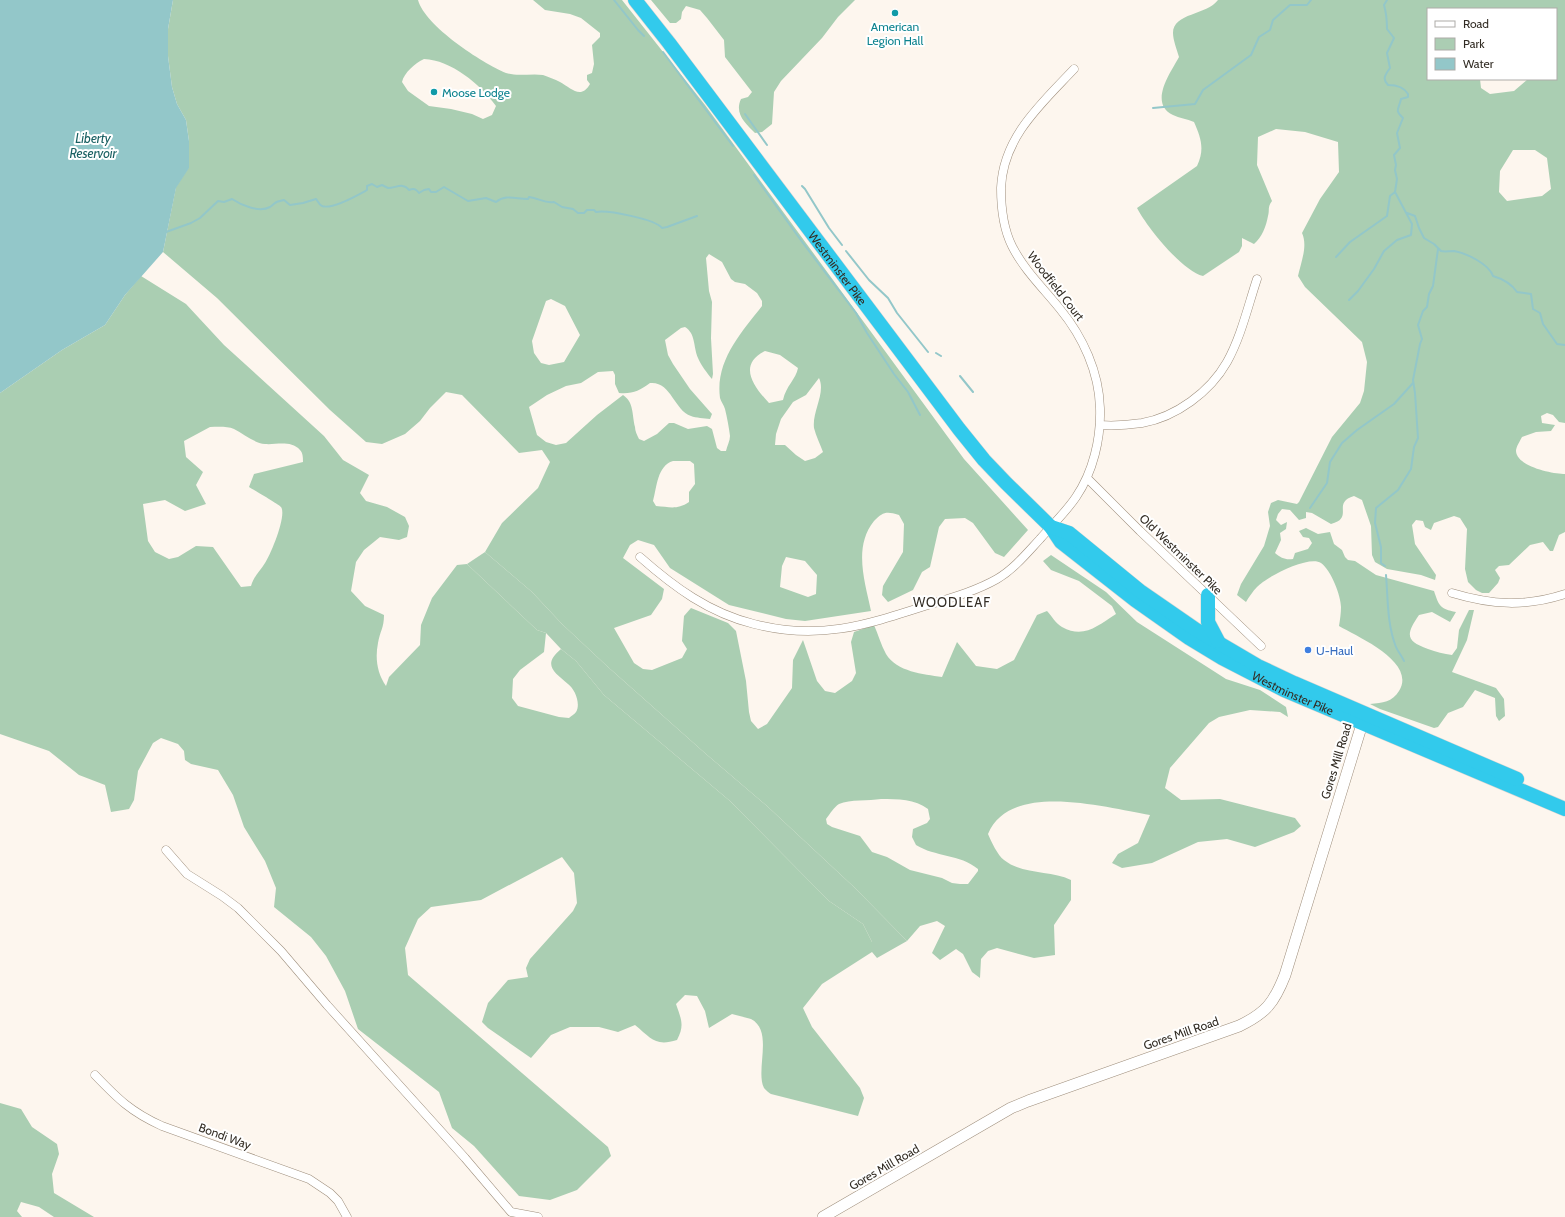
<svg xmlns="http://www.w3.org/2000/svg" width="1565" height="1217" font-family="Cabin,sans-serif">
	<rect width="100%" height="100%" fill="#fdf6ee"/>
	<path fill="#abcdb3" d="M485,552L532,592L562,624L608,667L706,754L767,806L855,888L907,941L877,958L872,952V942L863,924L829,901L730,801L604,695L576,661L561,649L546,633L537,630L467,564Z"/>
	<path fill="#aaceb2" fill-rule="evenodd" d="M173,0H418C425,26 482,63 506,73C518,77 531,73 543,75C548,77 555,79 560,82C571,88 581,100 590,84L587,80V75L592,73L594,64L592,45L600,37V33L581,18L570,14L545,10L533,0H622L705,105L964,459L1028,530L1004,557L995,553L973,523L965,518L945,519L939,527L930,567L922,572L913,590L888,602L882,595L883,586L903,552L904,524L899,515C886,511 883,512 874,521C853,547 865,582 871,611L805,621L786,619L729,605L670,568L654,545L638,540L630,545L623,558L664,589L662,599L651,615L614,628L634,663L643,669L652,670L682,658L687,649L682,641L684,616L691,608L728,623L736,631L746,681L749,712L751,721L758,729L767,724L792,688L793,660L803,640L817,681L825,691L835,693L852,681L856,673L851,642L854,632L874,625C878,634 881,645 886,654C897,672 923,674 942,677L957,642L976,666L997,669L1014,660L1037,615L1047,611C1051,615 1056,624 1062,627C1084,639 1097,626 1116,614L1112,606L1079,581L1051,570L1043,561L1051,555L1106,592L1137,622L1226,679L1260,690L1286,707L1288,717L1280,712L1250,710L1219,717L1209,723L1170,768L1165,788L1181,800L1220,799L1295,818L1301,826L1294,832L1255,847L1227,839L1198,842L1152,863L1122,868L1112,863L1118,854L1138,843L1150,815C1107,808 1010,780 988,834C991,841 998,856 1004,860C1023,875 1050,870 1071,880V900L1054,925L1055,955L1034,958L997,948L988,951L981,959L980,978L972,972L963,954L956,949L940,960L932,953L945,926L937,921L920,926L907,941L855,888L767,806L706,754L608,667L562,624L532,592L485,552L502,523L538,488L550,462L542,450L519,453L462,395L446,392L430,408L420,421L405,434L382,444L366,442L330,410L217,298L163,252L176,187L189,167V141L186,120L177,104L172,87L168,56V29ZM424,59C451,60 480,84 496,106L492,115L483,119L472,114L451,109L429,106L408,91L402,82C404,73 415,63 424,59ZM709,254L722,262L731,279L735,282L745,284L757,293L762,301V306C741,333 715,361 720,398C721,402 724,405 725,409C727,417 729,428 730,436C730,441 727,446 726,451H721L717,448L712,429L707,426L688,429L674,423H669L657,434L644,441L639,439C637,435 635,431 635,427C632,415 634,402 623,395L597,415L566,443L556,445L546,442L537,435L529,407L547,395L566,386L581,383L598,372L613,371L615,375V384L619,393C633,394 639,391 650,383C671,381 674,410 691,416C696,418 704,418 710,419L712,414L690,389L673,364L668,355L665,340L681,328L685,327C696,334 693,346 698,358C701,365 707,373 712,379L713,374L711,338L712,302L709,291L706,258ZM551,299L565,306L580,335L564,362L549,365L541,363L534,353L532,341L546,301ZM765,351L780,355L798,368C796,379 786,386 783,400L769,403C754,387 737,365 765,351ZM819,378C826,393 812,411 814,428C816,436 820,444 823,452L815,458L805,461L796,455L785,445H775L776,434L781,419L793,402L806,395ZM673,461H690L694,464L695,484L689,492V502C677,510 670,507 656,506L653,501C657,487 657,466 673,461ZM786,557L805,561L817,575L816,594L808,597L780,587L782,566ZM881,799C898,799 915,799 928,809L930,819L927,823L913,829L912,837L916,845C935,857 960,854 978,869V871L968,884H960L952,883L942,878L910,870L887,857L872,852L860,836L832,827L827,824L826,819C830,814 834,807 839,804C850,799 869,801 881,799Z
		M651,0H855L838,17L822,38L781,81L774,92L772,124L762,132L755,133C746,124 734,114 741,99L748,97L752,92L725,57L724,40L707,18L700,10L686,6L682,12L681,19L676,23H670Z
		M1218,0H1565V423L1559,422L1553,415L1547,413L1541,416L1542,423L1555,425L1551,431L1536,432L1522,437C1520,441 1516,447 1516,451C1517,467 1553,474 1565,474V532L1559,535L1553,551H1550L1543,542L1530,545L1509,565L1499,566L1495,570L1500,578L1498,583L1489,593H1482L1476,590L1468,582L1465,569L1467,529L1460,518L1454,516L1434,523L1431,530L1425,527L1423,521L1416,520L1412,525L1415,544L1436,575L1435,580L1421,575L1387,569L1375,562L1372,555L1371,526L1362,500L1354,496C1331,503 1355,518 1331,524L1312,513L1306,512V518L1299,520L1290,510L1282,509L1278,514L1276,520L1281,525L1287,522L1286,529L1280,533L1281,540L1275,553C1281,558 1285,560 1293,559L1295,553L1308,549L1312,543L1309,538L1303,537L1299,531L1306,528L1318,534L1330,532L1334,544L1342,550L1345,557L1348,560L1355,561L1376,575L1434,591C1439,606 1440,609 1456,612L1450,622L1432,612L1419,615C1406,634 1405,641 1428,649C1436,652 1444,654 1452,655L1457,648L1459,630L1469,610H1474L1467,640L1452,672L1496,688L1504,699L1505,716L1499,721L1496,716L1495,698L1475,690L1463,707L1448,713L1438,727L1434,728L1380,709L1370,704C1383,703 1392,702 1399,691C1417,662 1358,637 1339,626C1340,620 1341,613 1341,607C1341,596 1331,570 1321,563C1309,555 1266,577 1257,587C1253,591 1249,597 1246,602L1237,595L1241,584L1264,546L1270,526L1268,512L1271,503L1278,500L1297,504L1299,502L1332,437L1360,403L1364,391L1367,362L1362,342L1305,287L1298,276C1301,262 1308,246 1302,233L1320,199L1339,172L1338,142L1305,132L1276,129L1258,137L1257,165L1272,201C1267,208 1270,209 1268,216C1266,227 1262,237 1254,244L1242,238V246L1239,252L1203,276C1182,271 1147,227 1137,208L1197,166C1205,149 1201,138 1194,122C1187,119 1179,118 1173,115C1148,103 1171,72 1179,57C1177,50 1173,40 1173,33C1173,13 1207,15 1218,0ZM1428,9H1556V79H1528L1514,91L1490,94L1481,88L1480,79H1428ZM1535,150L1547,158L1551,189L1542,196L1507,201L1499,192L1500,171L1513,150Z
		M141,276L186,304L224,345L324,436L343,460L369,475L360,493L366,501L387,507L405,517L409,526L407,537L399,540L380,537L364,550L356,562L351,591L365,606L384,615C384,628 380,631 378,643C375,658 377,673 386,686L389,677L420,645L421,625L432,598L457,565L467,564L537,630L546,633L544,652L520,670L513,679L512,698L518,706L559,717L569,718C571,716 575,714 576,712C581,704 575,689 568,684C554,672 542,665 561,649L576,661L604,695L730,801L829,901L863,924L872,942V952L822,984L803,1008L812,1027L860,1088L864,1098L858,1116L771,1094C769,1093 766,1090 764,1088C755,1070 774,1031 751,1019C745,1017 738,1016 732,1014L709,1028L705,1011L697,996L685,995L676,1004C681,1019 685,1025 677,1040C655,1047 651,1038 635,1025L618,1032L599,1027H570L551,1035L531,1058L488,1028L482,1022L488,1003L508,980L528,977L526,968L530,959L573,911L577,903L574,873L562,857L481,900L431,907L418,919L405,948L408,975L608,1147L611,1156L577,1190L550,1200L519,1196L474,1146L452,1128L439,1092L358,1029L345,991L326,956L311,937L274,907L276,888L265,861L244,827L233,795L218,770L191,764L185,760L184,751L178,744L161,738L153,743L138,771L134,800L129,809L111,812L105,785L79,775L49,751L0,734V393L62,350L105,325L125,295ZM210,427C217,427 227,426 234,429C244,434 254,443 265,444C276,445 291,440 300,450C303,453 303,458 303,462L254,474L249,487C254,490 280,505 281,507C287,515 271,554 265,563C260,571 254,576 251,586L241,587L213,547L196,546L178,557L169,559L155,552L148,541L143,504L165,500L185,511L206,504L196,485L203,472L186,457L184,441Z
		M0,1103L21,1109L32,1127L57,1144L59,1154L52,1174L54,1193L94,1217H54L39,1207L21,1202L17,1211L22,1217H0Z"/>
	<path fill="#93c7c9" d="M0,0H173L168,29V56L172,87L177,104L186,120L189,141V168L176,188L163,252L125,295L105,325L62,350L0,393Z"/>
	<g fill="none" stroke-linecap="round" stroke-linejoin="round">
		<path stroke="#93c7c9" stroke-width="2" d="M614,0L638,30L644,36
			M663,52L733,146
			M1153,108L1195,104L1203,90L1251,55L1259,37L1270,30L1273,20L1290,5H1307L1311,0
			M745,114L767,145
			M754,175L800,239L856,313L867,333L894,374L908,392L920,415
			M802,186L805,189L829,228L842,245
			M1407,213L1415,216L1419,228L1424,238L1434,244L1441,251C1445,252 1449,251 1454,251C1466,253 1489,264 1493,276C1503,279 1511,283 1517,292L1531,294L1533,309L1540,313L1543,324L1557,344L1565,345
			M166,232L191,223L200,218L218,201L224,202L232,199C241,205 259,213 270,207C277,202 274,202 284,200L290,205L303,203L316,199C318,201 319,205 322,206C332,210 358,195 367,190V186L372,184L377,187L382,185C384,186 386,187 388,188C396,188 403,182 409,190C414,188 416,189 419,193L424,190L429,189L431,192H436L444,187L468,201L486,198L496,202C506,194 516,199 528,199L529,197C539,198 545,204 554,202L562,207L573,209L578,213H584L587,210H594L596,212C608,210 655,219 662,228L667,227L697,216
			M846,251L869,280L888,298L897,313L928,352
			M1336,257L1350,242L1387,216L1390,196L1395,192L1397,179L1395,170L1396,165L1394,155L1400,148L1397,133L1403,118C1394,110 1399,109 1401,99L1408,97V94C1404,87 1397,85 1388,85C1382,79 1385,75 1390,68L1387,53L1394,38L1387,29C1387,20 1386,12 1384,5L1387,0
			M1349,300L1358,291L1374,269L1384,251L1397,240L1411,235L1412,224L1395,192
			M936,353L941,356
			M960,376L973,392
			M1310,508L1327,483L1330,462L1342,443L1357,430L1394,404L1413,383
			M1385,566L1381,563V547L1375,523L1376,508L1398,490L1411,469L1414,447L1418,438L1415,393L1413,380L1420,344L1422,339L1418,325L1423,311L1427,307L1429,294L1433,286L1438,249
			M1386,575C1388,599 1387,624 1396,647C1398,652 1402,656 1404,661"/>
		<defs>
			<path id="street" d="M1100,425C1114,426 1128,425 1142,423C1176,417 1210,392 1227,362C1241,337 1248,306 1257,279
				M1087,478L1140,531L1261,646
				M640,557C674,587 709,613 754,624C819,641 866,625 928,605C951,598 976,591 997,579C1014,569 1027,553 1040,539C1052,525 1066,512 1076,497C1093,472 1101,439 1100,408C1099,372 1083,337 1060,309C1044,289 1024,270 1012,246C1003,228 1001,208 1001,188C1003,137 1041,104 1074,69
				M1452,593C1492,605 1525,607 1565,594
				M166,850L187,874L222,896L238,908L281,951L327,1005L465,1158L511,1212L538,1217
				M95,1075C118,1099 131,1112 162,1126L309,1179L330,1193L338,1201L347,1217"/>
			<path id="secondary" d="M823,1217L1011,1108L1028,1101L1239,1026C1266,1013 1274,1003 1285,975L1362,724L1363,716"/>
			<g id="highway">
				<path id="s1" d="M635,0L669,43L959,429L984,460L1006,483L1051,527L1061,542L1135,600L1189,638L1222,658L1284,690L1565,809"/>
				<path d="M1051,527L1069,533L1140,591L1195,629L1258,666L1294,683L1517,779"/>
				<path d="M1208,595V622L1218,641"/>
			</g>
		</defs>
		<use href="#street" stroke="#9e8e7c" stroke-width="9"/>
		<use href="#secondary" stroke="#9e8e7c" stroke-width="12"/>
		<use href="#highway" stroke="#d6d5d3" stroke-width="15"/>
		<use href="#street" stroke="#fff" stroke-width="8"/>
		<use href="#secondary" stroke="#fff" stroke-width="11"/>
		<use href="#highway" stroke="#32caec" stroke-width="14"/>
	</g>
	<g fill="#0f9aa8" stroke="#fff" stroke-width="1.5">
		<circle cx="895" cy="13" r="4"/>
		<circle cx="434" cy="92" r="4"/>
	</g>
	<circle fill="#3f7fe0" stroke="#fff" stroke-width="1.5" cx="1308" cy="650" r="4"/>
	<g text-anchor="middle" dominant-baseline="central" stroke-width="4" stroke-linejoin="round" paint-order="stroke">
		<g font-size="12" fill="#0d838f" stroke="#fff">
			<text x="895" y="26">American<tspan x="895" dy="14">Legion Hall</tspan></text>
			<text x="442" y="92" text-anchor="start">Moose Lodge</text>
		</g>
		<g font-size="12" fill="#332d25" stroke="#fff">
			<text stroke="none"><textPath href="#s1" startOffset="336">Westminster Pike</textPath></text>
			<text transform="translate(1056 286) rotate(52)">Woodfield Court</text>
			<text transform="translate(1181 554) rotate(44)">Old Westminster Pike</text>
			<text stroke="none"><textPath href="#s1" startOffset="968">Westminster Pike</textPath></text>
			<text transform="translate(1336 761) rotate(-73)">Gores Mill Road</text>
			<text transform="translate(1181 1033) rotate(-19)">Gores Mill Road</text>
			<text transform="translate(225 1136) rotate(20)">Bondi Way</text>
			<text transform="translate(884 1167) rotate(-30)">Gores Mill Road</text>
		</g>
		<g font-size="12" fill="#366cbe" stroke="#fff" text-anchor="start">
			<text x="1316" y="650">U-Haul</text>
		</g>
		<g font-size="13" font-style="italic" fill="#196062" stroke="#fff">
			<text x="93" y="138">Liberty<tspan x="93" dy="15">Reservoir</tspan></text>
		</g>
		<g font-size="13" letter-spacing="1" fill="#332d25" stroke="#fff">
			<text x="952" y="602">WOODLEAF</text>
		</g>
	</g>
	<rect x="1427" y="8" width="130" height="72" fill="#ffffff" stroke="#adaba8"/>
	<rect x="1435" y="21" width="20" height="6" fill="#ffffff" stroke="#adaba8"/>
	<text x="1463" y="28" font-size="12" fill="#332d25">Road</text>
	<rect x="1435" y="38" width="20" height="12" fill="#abcdb3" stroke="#adaba8"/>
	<text x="1463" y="48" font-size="12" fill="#332d25">Park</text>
	<rect x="1435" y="58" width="20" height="12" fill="#93c7c9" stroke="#adaba8"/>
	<text x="1463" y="68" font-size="12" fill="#332d25">Water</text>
</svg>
